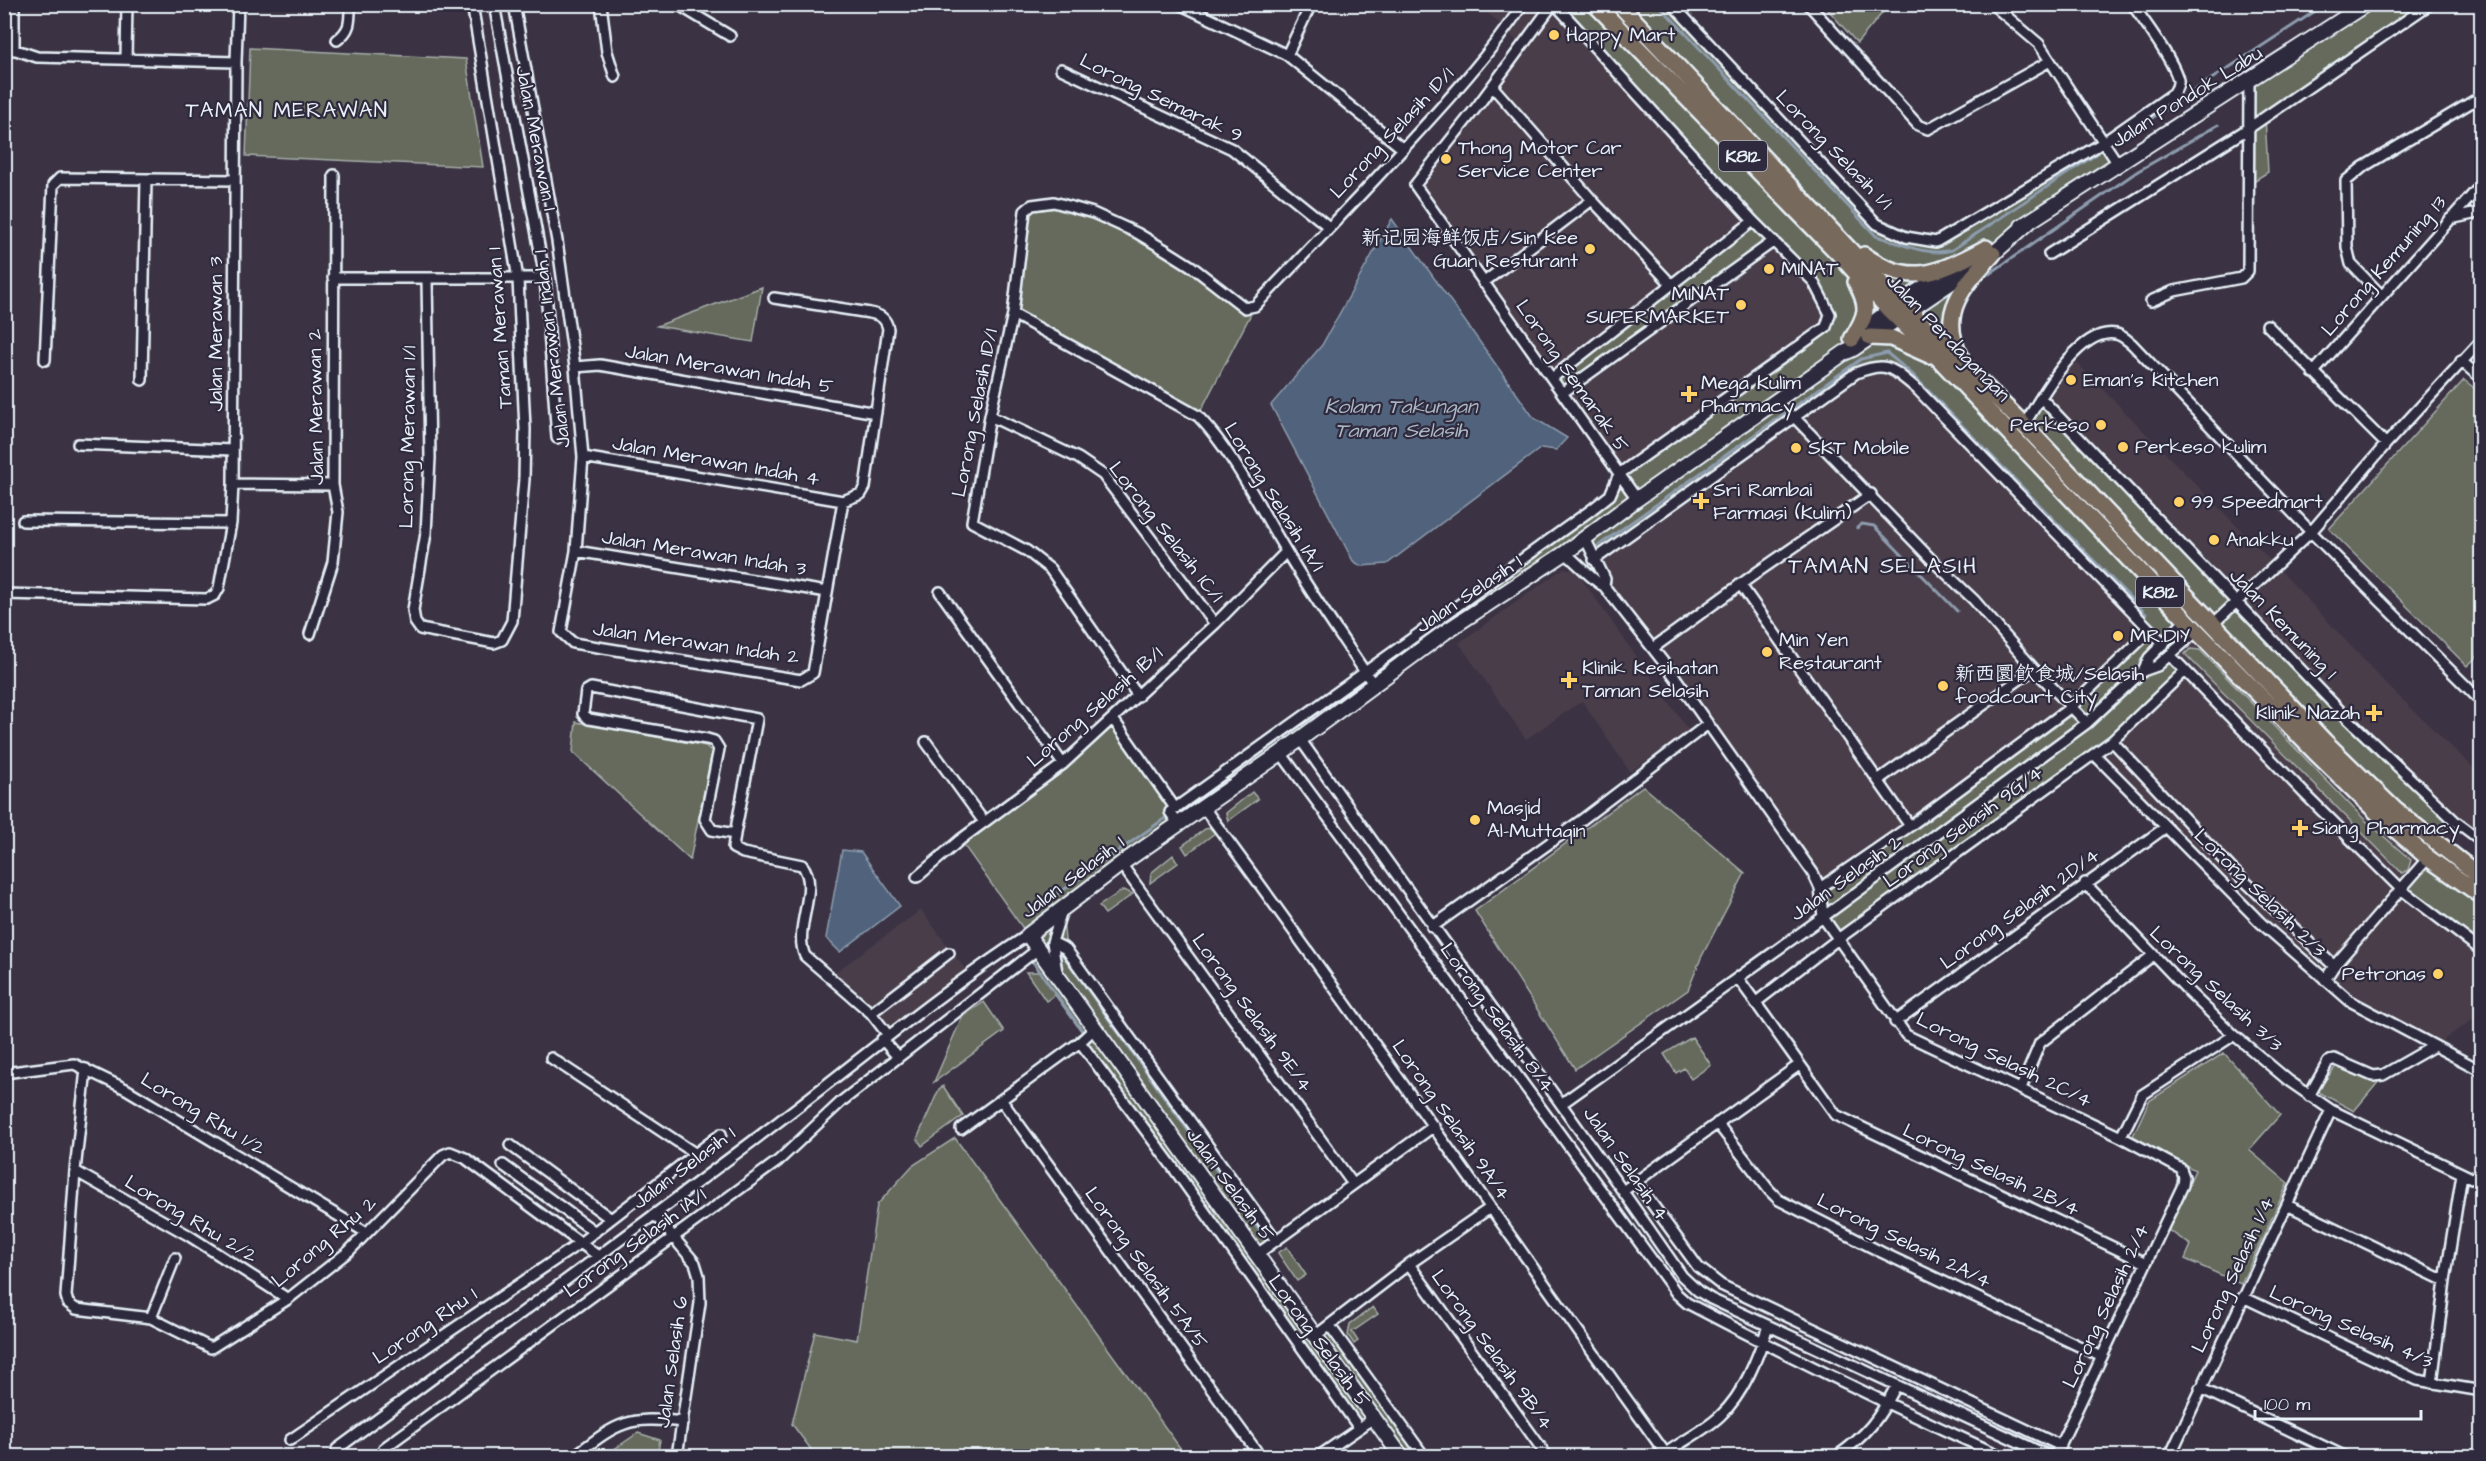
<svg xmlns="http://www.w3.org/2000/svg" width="2486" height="1461" font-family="'Architects Daughter','LXGW WenKai TC',sans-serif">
	<rect width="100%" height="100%" fill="#3b3343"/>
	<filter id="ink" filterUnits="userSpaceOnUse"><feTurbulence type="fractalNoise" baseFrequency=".0167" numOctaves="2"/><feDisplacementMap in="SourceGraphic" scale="12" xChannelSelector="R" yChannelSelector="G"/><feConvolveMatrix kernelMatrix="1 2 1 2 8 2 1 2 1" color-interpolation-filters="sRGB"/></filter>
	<g filter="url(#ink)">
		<path fill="#4a3e4a" d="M1476,5H1595L1870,337L2151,630L2071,707L1820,888L1813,873L1604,586L1588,548L1636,500L1415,185L1522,46L1493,17Z
			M2070,356L2275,565L2388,686L2481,775V841L2348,719L2041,398Z
			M1564,568L1576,571L1689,731L1630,772L1582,701L1526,739L1459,643Z
			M2197,631L2315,752L2481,896V1014L2434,1046L2388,1022L2325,980L2094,754Z
			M921,910L970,976L888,1035L830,976Z"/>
		<path fill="#656a5c" stroke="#a6aeaa" stroke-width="1.5" d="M1555,5H1594L2191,625L2164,652L2160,647L2144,670L2170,655L2185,671L2112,741L1838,939L1823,917L1820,888L2071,707L2147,634L1989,464L1890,368L1865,370L1594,560L1585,539L1374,686L1367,675L1610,495L1619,474L1830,319L1813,281L1774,241L1562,393L1552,378L1753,221Z
			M1619,5H1672L1877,224L1937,242L2104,142L2118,164L1902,301Z
			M1824,5H1889L1857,43Z
			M2366,5H2430L2265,116L2268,172L2249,184V81Z
			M250,48L466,59L483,167L246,156Z
			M1054,202L1137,233L1245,308L1255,306L1198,416L1013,314L1025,211Z
			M1993,254L1956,304L1960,355L1910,310Z
			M762,287L753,342L657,326Z
			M2464,380L2482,394L2481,653L2467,666L2329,529Z
			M2041,398L2237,602L2455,821L2435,843L2395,810L2024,425Z
			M2190,649L2200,650L2365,820L2411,860L2408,870L2402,873L2185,654Z
			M1113,719L1175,808L1179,825L1062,910L1066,949L1276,1240L1256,1255L1314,1336L1330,1326L1424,1456H1401L1374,1418L1359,1428L1175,1170L1076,1036L1082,1032L1055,995L1046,1001L1026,972H1038L1033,962L1037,948L960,840Z
			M576,722L706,746L712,752L690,860L573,752Z
			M1643,786L1745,873L1701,958L1688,990L1575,1069L1475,911Z
			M1252,792L1258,799L1228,821L1226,813Z
			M1210,828L1215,833L1187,854L1182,846L1205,829Z
			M1173,855L1178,863L1150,883L1151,873Z
			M2428,858L2481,896V951L2402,890Z
			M1123,890L1133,894L1105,914L1099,906Z
			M984,1002L1004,1031L934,1082L962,1017Z
			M1692,1037L1711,1065L1691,1079L1684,1068L1676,1073L1664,1054Z
			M2224,1053L2280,1115L2249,1150L2288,1183L2241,1284L2185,1259L2191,1245L2168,1230L2195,1170L2133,1136L2149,1101Z
			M2340,1061L2380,1080L2354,1111L2317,1091Z
			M943,1086L963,1116L922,1146L917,1139L939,1089Z
			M955,1138L1186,1456H816L792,1424L815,1332L857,1340L877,1205L912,1166Z
			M1287,1247L1306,1275L1297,1281L1278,1253Z
			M1373,1307L1378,1314L1352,1332L1358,1341L1354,1344L1348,1335L1350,1324Z
			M638,1433L660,1440L657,1456H604Z"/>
		<path fill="#51637c" stroke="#8d9cae" stroke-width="1.5" d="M1392,219L1534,418L1567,438L1556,450L1541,448L1387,564L1361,566L1353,561L1271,405L1322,345Z
			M842,850L861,852L900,906L840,952L826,938Z"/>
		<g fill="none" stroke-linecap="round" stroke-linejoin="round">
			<path stroke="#8d9cae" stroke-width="3" d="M1658,4L1876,236C1901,243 1926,257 1952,250L2098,153
				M2117,141L2326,4
				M1989,274L2138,171L2218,125
				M1857,528L1862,524L1874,526L1957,611
				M1598,546L1861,359L1887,353L1913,375L2146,614
				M1304,721L1369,679
				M1042,905L1171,814
				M1063,955L1259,1230
				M1033,962L1083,1032
				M1094,1053L1115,1082"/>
			<defs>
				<path id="street" d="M494,4L545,278L557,438
					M514,4L557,241L575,367L583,457L576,551L561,632L573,643L801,680L813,673L843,501
					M601,4L607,52L615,77
					M677,4L730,36
					M1179,4L1287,55L1403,149
					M1553,4L1479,104L1415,185L1637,499
					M1672,4L1877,224L1906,237L1936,242L2104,142L2174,93C2176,89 2179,85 2178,80C2174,61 2144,21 2132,4
					M1808,4L1918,125L1928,129L2050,61
					M1992,4L2039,44L2118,164
					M337,40C351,30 350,21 350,4
					M4,46L37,57L236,62L238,4
					M14,50V4
					M1287,55L1311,4
					M126,59L127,4
					M1061,69L1232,149L1329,227
					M1493,87L1592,200L1672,285
					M2450,219L2482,212
					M2049,254L2249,128L2430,4
					M333,278H545
					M427,279L430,458L426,533L413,610L415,622L420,629L494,643L502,640L512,621L524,479L525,429L518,279L472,4
					M1483,283L1592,200
					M2382,296L2351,264L2347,247L2346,181L2363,167L2482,96
					M2151,301L2174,291L2241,278L2248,271L2249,81
					M1013,314L1198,416C1235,455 1258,505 1286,551C1311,594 1341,636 1369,678
					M2267,325L2386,444
					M45,360L53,185L60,178L235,180
					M2461,361L2482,379
					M575,367L600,365L876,413
					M2313,373L2482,184
					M1552,378L1753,221
					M142,380L146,179
					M1562,393L1774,241
					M2041,398L2348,719L2455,821L2482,841
					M990,416L1078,458L1103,475L1215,624
					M1793,416L1931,559L1974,600L2034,669L2087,723
					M2024,425C2041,398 2078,327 2116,334C2122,335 2127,340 2132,344L2311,532L2482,702
					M78,444L233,450
					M583,457L843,501L861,494L865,487L888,329C886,318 880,315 870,313L774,298
					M233,484L333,485
					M23,521L231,523
					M1585,538L1605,579L1604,586
					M576,551L827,592
					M1565,553C1576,561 1595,583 1604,586L1675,677L1813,873L1820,888L1823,917L1827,923L1906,1035L2121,1137L2181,1169L2184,1177L2183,1185L2055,1456
					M1594,560L1856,373C1889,360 1892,369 1917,389L2164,644
					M1740,584L1910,826
					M940,592L1063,764
					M4,594L207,599L215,595L219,588L231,523L233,484L236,62
					M2212,625L2311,532L2386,444L2482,340
					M310,634L333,562L338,512L333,485L334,175
					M1653,648L1759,571L1871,494
					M2170,655L2305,794L2402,890L2482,951
					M2143,671L2157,666L2197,631
					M1138,696L1050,569L1027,551L972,522L990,416L1013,314L1025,211L1032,205L1054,202L1093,213L1137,233L1164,249L1191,266L1245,308L1255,306C1304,254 1355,202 1403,149C1446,102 1488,57 1523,4
					M1113,719L1175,808
					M1300,739C1427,919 1557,1095 1682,1276L1698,1291L1711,1299L2049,1456
					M2112,741L2231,868L2334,966
					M926,742L984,822
					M1281,753L1677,1294L1687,1303C1790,1357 1895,1408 2001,1456
					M2094,754L2261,923L2350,1001L2482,1071
					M1878,780L2034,669
					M1204,808C1361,1021 1511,1239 1666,1454
					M1179,825L1170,812L1591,510L1610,495L1619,474L1826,327L1830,314L1813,281L1753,221L1555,4
					M735,834L757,719L591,688L586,691L583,714L589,719L707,739L714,741L719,749L705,819L712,830L735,834L733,848L743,853L802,865C821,888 792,928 805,956L871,1013L888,1035
					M1121,864L1353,1184
					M917,877L960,840L1063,764L1215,624L1286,552
					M2085,883L2190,993L2234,1035L2289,1081L2331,1110L2482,1183
					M1820,888L1910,826L2071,707L2151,630
					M1432,927L1579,822L1708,724
					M1052,942L1066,949L1276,1240
					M1057,972L1052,942L1062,910
					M1738,978L1836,1115L2146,1263
					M2325,980L2334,966L2428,858
					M1755,1003L1838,939L2112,741L2185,671
					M871,1013L949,953
					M1895,1022L2166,827
					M882,1039L897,1056
					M1080,1042L1175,1170L1359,1428
					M551,1058L696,1154
					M86,1069L75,1171L66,1296L68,1303L76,1309L151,1318L211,1348L288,1299L349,1251L443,1155L450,1152L465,1158L598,1256
					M4,1073L74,1064L126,1089L367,1233
					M2021,1088L2040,1043L2152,956
					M2309,1096L2328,1062L2334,1059L2373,1076L2383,1075L2434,1046
					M1002,1101L1260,1456
					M1561,1104L1823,917L2087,723L2143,671L2149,658L2186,620
					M1717,1123L1769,1190L1779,1200L1881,1252L2102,1357
					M961,1129L1080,1042L1094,1029
					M2121,1137L2142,1095L2234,1035
					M510,1145L611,1219
					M503,1165L595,1232
					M75,1171L188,1235L288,1299
					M1636,1182L1698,1267L1721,1285L2061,1446
					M1623,1191L1799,1065
					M2287,1205L2445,1281
					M655,1215L695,1263L699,1276L700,1303L677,1456
					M1256,1255L1434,1126
					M1409,1264L1547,1456
					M2243,1297L2417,1380L2482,1391
					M151,1318L175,1258
					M1330,1326L1424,1456
					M1315,1336L1409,1264L1490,1208
					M2432,1383L2445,1281L2462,1174
					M2200,1388L2344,1456
					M290,1440L580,1243L721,1134
					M384,1448L778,1161L842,1101L1038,949
					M337,1449C485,1340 632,1232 778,1122C861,1059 940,992 1028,935
					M574,1456C618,1423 625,1416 683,1422
					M1319,1456L1374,1418
					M1662,1456C1680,1442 1703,1432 1720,1416C1744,1394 1758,1357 1768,1326
					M1837,1456C1867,1435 1879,1419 1896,1386
					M2170,1456L2331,1110"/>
				<path id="secondary" d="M2022,226L2366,4
					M1854,337L1902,301L1955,268
					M1401,1456L1028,935L1121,864L1281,753L1445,632L1565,553L1637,499L1844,353L1853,349L1993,254L2029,222"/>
				<path id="primary" d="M1595,4L1839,254L1889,310L1942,362L2191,625L2315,752L2388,823L2428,858L2482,896
					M1619,4L1878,280L2024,425L2325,742L2395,810L2482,878
					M1864,255C1912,289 1939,272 1986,248
					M1870,337L1891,338L1929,355
					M1852,339C1867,315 1870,307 1856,282
					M1960,355C1937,313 1965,284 1993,254"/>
			</defs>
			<use href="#street" stroke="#e8f1f8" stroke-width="14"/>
			<use href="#secondary" stroke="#e8f1f8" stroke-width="18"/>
			<use href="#primary" stroke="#e8f1f8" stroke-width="20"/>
			<use href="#street" stroke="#2f2a3d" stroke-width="9"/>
			<use href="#secondary" stroke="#2f2a3d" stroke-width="14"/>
			<use href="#primary" stroke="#77695c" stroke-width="15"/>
		</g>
	</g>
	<g fill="#ffd166" stroke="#2f2a3d" stroke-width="2">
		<circle cx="1554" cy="35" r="6"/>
		<circle cx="1446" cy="159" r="6"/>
		<circle cx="1590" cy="249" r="6"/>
		<circle cx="1769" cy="269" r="6"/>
		<circle cx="1741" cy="305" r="6"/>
		<circle cx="2071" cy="380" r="6"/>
		<path d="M1686 385h6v6h6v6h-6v6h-6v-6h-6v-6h6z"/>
		<circle cx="2101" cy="425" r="6"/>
		<circle cx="2123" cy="447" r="6"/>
		<circle cx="1796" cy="448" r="6"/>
		<path d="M1698 492h6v6h6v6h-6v6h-6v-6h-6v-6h6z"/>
		<circle cx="2179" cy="502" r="6"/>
		<circle cx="2214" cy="540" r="6"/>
		<circle cx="2118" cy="636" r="6"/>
		<circle cx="1767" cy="652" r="6"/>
		<path d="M1566 671h6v6h6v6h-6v6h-6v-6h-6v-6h6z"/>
		<circle cx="1943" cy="686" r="6"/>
		<path d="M2371 704h6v6h6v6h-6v6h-6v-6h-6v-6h6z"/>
		<circle cx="1475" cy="820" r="6"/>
		<path d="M2297 819h6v6h6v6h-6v6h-6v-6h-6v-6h6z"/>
		<circle cx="2438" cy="974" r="6"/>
	</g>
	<g text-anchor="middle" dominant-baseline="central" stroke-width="4.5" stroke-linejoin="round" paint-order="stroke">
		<g fill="#2f2a3d" stroke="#b0b5c0" stroke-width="1.5">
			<rect x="1719" y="141" width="48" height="30" rx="4.5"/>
			<rect x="2136" y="577" width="48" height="30" rx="4.5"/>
		</g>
		<g font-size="18" font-weight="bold" fill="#e8f1f8">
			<text x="1743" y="156">K812</text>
			<text x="2160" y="592">K812</text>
		</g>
		<g font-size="20" fill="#e8f1f8" stroke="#2f2a3d" text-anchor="start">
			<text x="1566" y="35">Happy Mart</text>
			<text x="1458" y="148">Thong Motor Car<tspan x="1458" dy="23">Service Center</tspan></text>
			<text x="1578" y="238" text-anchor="end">新记园海鲜饭店/Sin Kee<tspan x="1578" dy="23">Guan Resturant</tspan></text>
			<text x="1781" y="269">MINAT</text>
			<text x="1729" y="294" text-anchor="end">MINAT<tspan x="1729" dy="23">SUPERMARKET</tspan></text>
			<text x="2083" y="380">Eman's Kitchen</text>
			<text x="1701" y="383">Mega Kulim<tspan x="1701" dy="23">Pharmacy</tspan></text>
			<text x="2089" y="425" text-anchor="end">Perkeso</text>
			<text x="2135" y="447">Perkeso kulim</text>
			<text x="1808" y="448">SKT Mobile</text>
			<text x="1713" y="490">Sri Rambai<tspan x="1713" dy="23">Farmasi (Kulim)</tspan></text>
			<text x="2191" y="502">99 Speedmart</text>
			<text x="2226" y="540">Anakku</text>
			<text x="2130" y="636">MR.DIY</text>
			<text x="1779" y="640">Min Yen<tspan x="1779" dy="23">Restaurant</tspan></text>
			<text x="1582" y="668">Klinik Kesihatan<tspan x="1582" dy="23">Taman Selasih</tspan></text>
			<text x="1955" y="674">新西圜飲食城/Selasih<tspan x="1955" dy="23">foodcourt City</tspan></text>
			<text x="2360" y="713" text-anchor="end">Klinik Nazah</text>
			<text x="1487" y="808">Masjid<tspan x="1487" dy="23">Al-Muttaqin</tspan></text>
			<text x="2312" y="828">Siang Pharmacy</text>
			<text x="2426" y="974" text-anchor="end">Petronas</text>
		</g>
		<g font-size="20" fill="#e8f1f8" stroke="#2f2a3d">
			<text transform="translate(2187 97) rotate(-32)">Jalan Pondok Labu</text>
			<text transform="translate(1161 98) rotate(26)">Lorong Semarak 9</text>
			<text transform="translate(1392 133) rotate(-47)">Lorong Selasih 1D/1</text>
			<text transform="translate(536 138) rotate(79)">Jalan Merawan 1</text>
			<text transform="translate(1834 150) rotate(46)">Lorong Selasih 1/1</text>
			<text transform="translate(2384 266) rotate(-49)">Lorong Kemuning 13</text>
			<text transform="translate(500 328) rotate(-94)">Taman Merawan 1</text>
			<text transform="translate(216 334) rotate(-90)">Jalan Merawan 3</text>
			<text transform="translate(1948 338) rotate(46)">Jalan Perdagangan</text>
			<text transform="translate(552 349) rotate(-97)">Jalan Merawan Indah 1</text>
			<text transform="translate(729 369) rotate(10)">Jalan Merawan Indah 5</text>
			<text transform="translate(1572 376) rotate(55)">Lorong Semarak 5</text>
			<text transform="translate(316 407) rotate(-91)">Jalan Merawan 2</text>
			<text transform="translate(975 413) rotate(-79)">Lorong Selasih 1D/1</text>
			<text transform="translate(408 437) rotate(-89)">Lorong Merawan 1/1</text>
			<text transform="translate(716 461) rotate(10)">Jalan Merawan Indah 4</text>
			<text transform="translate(1274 497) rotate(58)">Lorong Selasih 1A/1</text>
			<text transform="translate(1166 532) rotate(52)">Lorong Selasih 1C/1</text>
			<text transform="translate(704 553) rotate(9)">Jalan Merawan Indah 3</text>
			<text transform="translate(1469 594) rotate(-34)">Jalan Selasih 1</text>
			<text transform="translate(2283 624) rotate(46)">Jalan Kemuning 1</text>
			<text transform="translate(696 643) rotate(8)">Jalan Merawan Indah 2</text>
			<text transform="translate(1095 707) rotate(-41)">Lorong Selasih 1B/1</text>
			<text transform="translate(1963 827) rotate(-36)">Lorong Selasih 9G/4</text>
			<text transform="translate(1073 877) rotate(-37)">Jalan Selasih 1</text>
			<text transform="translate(1846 878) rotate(-36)">Jalan Selasih 2</text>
			<text transform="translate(2260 893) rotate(44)">Lorong Selasih 2/3</text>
			<text transform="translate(2020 909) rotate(-36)">Lorong Selasih 2D/4</text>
			<text transform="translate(2216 989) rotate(43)">Lorong Selasih 3/3</text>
			<text transform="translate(1252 1013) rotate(54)">Lorong Selasih 9E/4</text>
			<text transform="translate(1497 1018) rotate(54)">Lorong Selasih 8/4</text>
			<text transform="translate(2004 1060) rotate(26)">Lorong Selasih 2C/4</text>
			<text transform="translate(203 1114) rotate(31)">Lorong Rhu 1/2</text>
			<text transform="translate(1451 1120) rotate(55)">Lorong Selasih 9A/4</text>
			<text transform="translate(1626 1164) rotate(55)">Jalan Selasih 4</text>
			<text transform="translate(684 1168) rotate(-37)">Jalan Selasih 1</text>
			<text transform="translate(1991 1170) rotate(25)">Lorong Selasih 2B/4</text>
			<text transform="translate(1230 1185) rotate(54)">Jalan Selasih 5</text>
			<text transform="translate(191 1219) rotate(31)">Lorong Rhu 2/2</text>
			<text transform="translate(1904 1241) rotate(26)">Lorong Selasih 2A/4</text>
			<text transform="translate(324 1242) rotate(-40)">Lorong Rhu 2</text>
			<text transform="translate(635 1243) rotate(-36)">Lorong Selasih 1A/1</text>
			<text transform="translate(1146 1268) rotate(54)">Lorong Selasih 5A/5</text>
			<text transform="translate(2233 1275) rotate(-65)">Lorong Selasih 1/4</text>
			<text transform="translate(2106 1306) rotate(-65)">Lorong Selasih 2/4</text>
			<text transform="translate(425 1326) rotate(-34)">Lorong Rhu 1</text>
			<text transform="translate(2351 1327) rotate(24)">Lorong Selasih 4/3</text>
			<text transform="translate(1319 1341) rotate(54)">Lorong Selasih 5</text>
			<text transform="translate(1492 1350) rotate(54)">Lorong Selasih 9B/4</text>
			<text transform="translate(672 1362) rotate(-82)">Jalan Selasih 6</text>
		</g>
		<g font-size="21" letter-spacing="1.5" fill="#e8f1f8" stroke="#2f2a3d">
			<text x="287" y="110">TAMAN MERAWAN</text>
		</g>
		<g font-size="21" font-style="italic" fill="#acb8c6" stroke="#2f2a3d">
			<text x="1401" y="406">Kolam Takungan<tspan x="1401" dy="24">Taman Selasih</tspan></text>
		</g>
		<g font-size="22" letter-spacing="1.5" fill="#e8f1f8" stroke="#2f2a3d">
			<text x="1883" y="566">TAMAN SELASIH</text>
		</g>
	</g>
	<rect width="2486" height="1461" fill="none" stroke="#2f2a3d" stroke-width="24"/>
	<rect x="12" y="12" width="2462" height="1437" fill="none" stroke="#e8f1f8" stroke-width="2" filter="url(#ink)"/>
	<path d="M2255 1410v9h166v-9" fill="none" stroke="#e8f1f8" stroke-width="3"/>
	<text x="2264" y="1410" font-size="18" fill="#e8f1f8" stroke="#2f2a3d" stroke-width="4.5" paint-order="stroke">100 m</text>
</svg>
